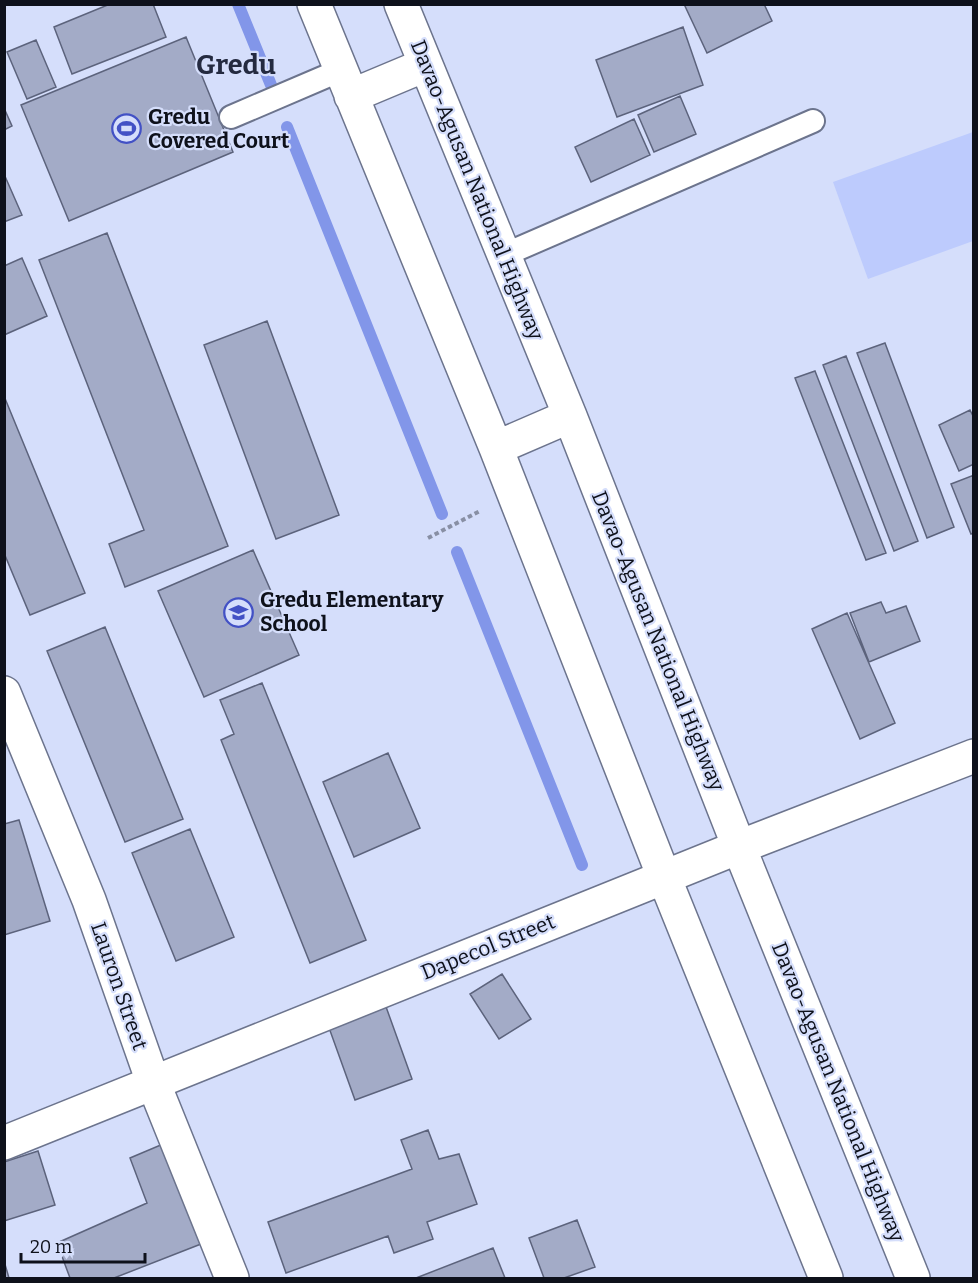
<svg xmlns="http://www.w3.org/2000/svg" width="978" height="1283" font-family="Bitter,serif">
	<rect width="100%" height="100%" fill="#d5defb"/>
	<path fill="#bdcbfd" d="M973,132V241L868,279L833,182Z"/>
	<g fill="none" stroke-linecap="round" stroke-linejoin="round">
		<path stroke="#8296e9" stroke-width="12" d="M238,4L271,85
			M287,127L442,514
			M457,552L582,865"/>
	</g>
	<path fill="#a3abc7" stroke="#5c637c" stroke-width="1.5" d="M110,4H153L166,37L72,74L54,27Z
		M684,4H764L772,21L707,53Z
		M683,27L703,85L617,117L596,60Z
		M186,37L233,152L69,221L21,105Z
		M36,40L56,87L27,99L7,52Z
		M680,96L696,134L654,152L638,115Z
		M4,108L12,126L4,130Z
		M634,119L650,155L591,182L575,147Z
		M4,174L22,215L4,222Z
		M107,233L228,546L125,587L109,544L144,530L39,260Z
		M22,258L47,316L4,335V266Z
		M267,321L339,515L276,539L204,345Z
		M885,343L954,527L927,538L857,353Z
		M846,356L918,541L894,551L823,365Z
		M815,371L886,553L866,560L795,378Z
		M4,396L85,593L30,615L4,553Z
		M970,410L974,418V464L959,471L939,425Z
		M974,475V533L971,534L951,484Z
		M253,550L299,655L204,697L158,591Z
		M881,602L886,613L906,606L920,641L869,662L850,613Z
		M847,613L895,723L860,739L812,629Z
		M105,627L183,819L125,842L47,651Z
		M262,683L366,940L310,963L221,740L234,734L220,700Z
		M388,753L420,828L354,857L323,782Z
		M19,820L50,921L4,935V824Z
		M190,829L234,937L176,961L132,853Z
		M502,974L531,1019L499,1039L470,994Z
		M385,1004L412,1079L355,1100L328,1025Z
		M428,1130L439,1159L459,1154L477,1204L427,1222L433,1239L394,1253L388,1236L286,1273L268,1222L412,1169L401,1140Z
		M163,1144L201,1244L114,1278H70L57,1243L147,1203L130,1158Z
		M38,1151L55,1205L4,1221V1162Z
		M577,1220L595,1267L564,1278H544L529,1238Z
		M493,1248L505,1278H416Z
		M4,1261L9,1278H4Z"/>
	<g fill="none" stroke-linecap="round" stroke-linejoin="round">
		<defs>
			<path id="lane" d="M231,117L341,70
				M504,255L813,121"/>
			<path id="street" d="M4,1143L739,847L974,756"/>
			<path id="secondary" d="M4,693L89,900L153,1082L232,1278"/>
			<path id="highway" d="M314,4L496,448L664,877L826,1278
				M401,4L570,416L739,847L913,1278
				M351,96L425,65
				M496,448L570,416"/>
		</defs>
		<use href="#lane" stroke="#6c748d" stroke-width="26"/>
		<use href="#street" stroke="#6c748d" stroke-width="36"/>
		<use href="#secondary" stroke="#6c748d" stroke-width="36"/>
		<use href="#highway" stroke="#6c748d" stroke-width="36"/>
		<path stroke="#888fa4" stroke-width="4" stroke-dasharray="4.5 3" stroke-linecap="butt" d="M428,538L480,511"/>
		<use href="#lane" stroke="#fff" stroke-width="22"/>
		<use href="#street" stroke="#fff" stroke-width="33"/>
		<use href="#secondary" stroke="#fff" stroke-width="33"/>
		<use href="#highway" stroke="#fff" stroke-width="33"/>
	</g>
	<defs>
		<symbol id="stadium-ring" viewBox="-11 -11 22 22"><circle r="9.5" fill="#d5defb" stroke="#4251c5" stroke-width="1.5"/><path d="M0-5a6.5 5 0 1 0 0 10a6.5 5 0 1 0 0-10ZM-3.5-1.8h7v3.6h-7Z" fill="#4251c5"/></symbol>
		<symbol id="school-ring" viewBox="-11 -11 22 22"><circle r="9.5" fill="#d5defb" stroke="#4251c5" stroke-width="1.5"/><path d="M0-5L7-2L0 1L-7-2ZM-4 1L0 2.5L4 1V4Q0 6-4 4Z" fill="#4251c5"/></symbol>
	</defs>
	<g fill-rule="evenodd">
		<use href="#stadium-ring" x="110" y="112" width="33" height="33"/>
		<use href="#school-ring" x="222" y="596" width="33" height="33"/>
	</g>
	<g text-anchor="middle" dominant-baseline="central" stroke-width="4.5" stroke-linejoin="round" paint-order="stroke">
		<g font-size="21" font-weight="bold" fill="#0e111b" stroke="#d5defb" text-anchor="start">
			<text x="148" y="117">Gredu<tspan x="148" dy="24">Covered Court</tspan></text>
			<text x="260" y="600">Gredu Elementary<tspan x="260" dy="24">School</tspan></text>
		</g>
		<g font-size="21" fill="#0e111b" stroke="#d5defb">
			<text transform="translate(477 190) rotate(68)">Davao-Agusan National Highway</text>
			<text transform="translate(658 641) rotate(68)">Davao-Agusan National Highway</text>
			<text transform="translate(488 947) rotate(-22)">Dapecol Street</text>
			<text transform="translate(119 986) rotate(71)">Lauron Street</text>
			<text transform="translate(838 1092) rotate(68)">Davao-Agusan National Highway</text>
		</g>
		<g font-size="27" font-weight="bold" fill="#242a40" stroke="#d5defb">
			<text x="236" y="65">Gredu</text>
		</g>
	</g>
	<rect width="978" height="1283" fill="none" stroke="#0e111b" stroke-width="12"/>
	<path d="M21 1253v9h124v-9" fill="none" stroke="#0e111b" stroke-width="3"/>
	<text x="30" y="1253" font-size="18" fill="#0e111b" stroke="#d5defb" stroke-width="4.5" paint-order="stroke">20 m</text>
</svg>
